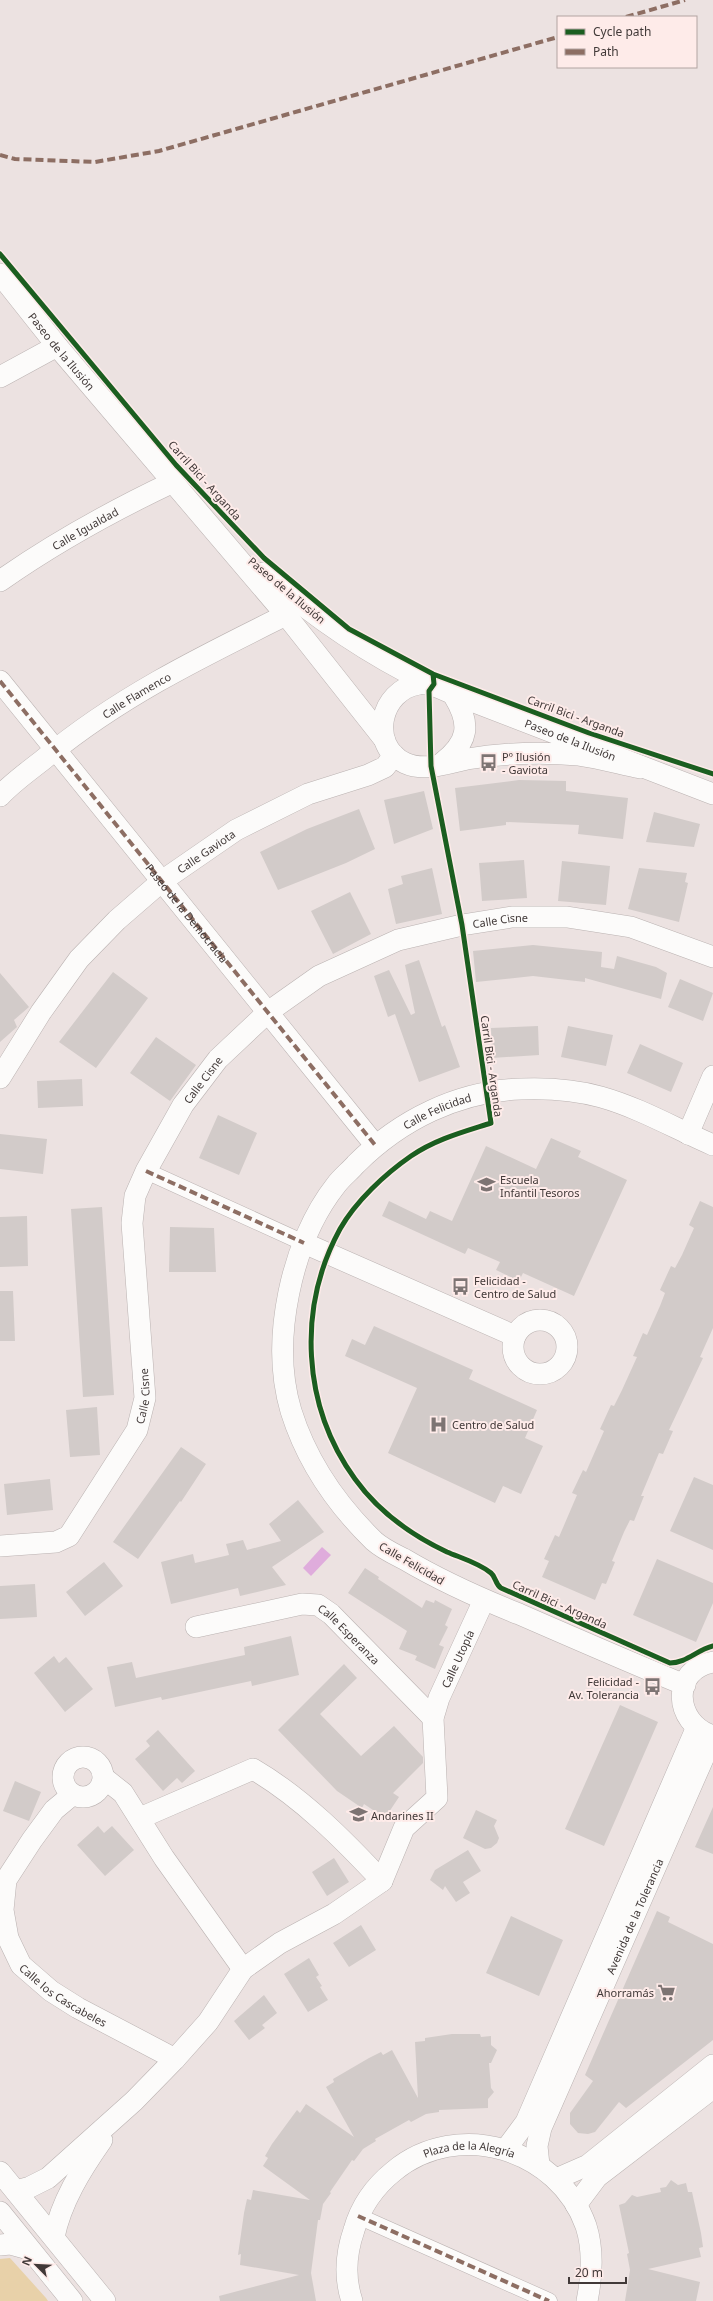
<svg xmlns="http://www.w3.org/2000/svg" width="713" height="2301" font-family="'Noto Sans',sans-serif">
	<rect width="100%" height="100%" fill="#ece2e1"/>
	<path fill="#e8d1a9" d="M10,2258L46,2298L48,2301H0V2259Z"/>
	<path fill="#dfacdc" d="M322,1547L331,1555L311,1576L303,1568Z"/>
	<path fill="#d2cbc9" d="M519,780L566,781V791L628,798L623,839L578,834L579,825L506,822V825L460,831L455,788Z
		M424,791L433,829L394,844L384,800Z
		M359,809L375,849L346,863L278,890L260,852L307,829Z
		M654,812L700,824L694,847L646,842Z
		M524,860L527,898L482,901L479,863Z
		M562,861L610,866L606,905L558,901Z
		M432,868L442,914L396,924L388,889L403,884L401,876Z
		M639,868L687,873L685,882L688,883L679,922L628,909Z
		M350,892L371,934L333,954L311,911Z
		M533,945L602,952L601,967L614,969L617,956L656,967L667,973L661,999L585,978V982L533,976L476,982L473,951Z
		M419,960L442,1027L445,1025L460,1067L419,1082L395,1014L388,1017L374,976L389,970L411,1015L415,1013L405,965Z
		M113,972L148,998L96,1068L59,1042Z
		M0,973L29,1007L14,1020L17,1027L0,1042Z
		M680,979L713,993L703,1021L668,1007Z
		M538,1026L539,1055L492,1058L491,1028Z
		M568,1026L613,1035L606,1066L561,1057Z
		M156,1037L196,1065L170,1101L130,1073Z
		M640,1044L683,1063L671,1092L627,1073Z
		M82,1079L83,1106L38,1108L37,1081Z
		M218,1115L257,1133L239,1175L199,1158Z
		M0,1134L47,1139L43,1174L0,1169Z
		M551,1138L581,1151L578,1157L627,1180L574,1296L523,1273L519,1281L496,1270L500,1262L468,1248L465,1254L382,1216L389,1201L426,1219L430,1211L452,1221L486,1146L536,1169Z
		M700,1201L713,1207V1328L700,1357L703,1358L669,1430L673,1431L663,1454L659,1453L641,1496H644L634,1521L630,1520L624,1532L612,1561L615,1562L606,1584L602,1583L595,1600L542,1577L549,1561L544,1559L555,1535L559,1537L577,1495L572,1493L583,1470L586,1472L604,1431L600,1429L611,1405L614,1406L622,1390L637,1357L633,1356L643,1333L647,1335L660,1306L665,1293L660,1290L671,1266L675,1268L682,1255L694,1228L689,1225Z
		M102,1207L114,1395L83,1397L71,1209Z
		M27,1216L28,1266L0,1267V1217Z
		M170,1227L214,1228L216,1272H169Z
		M0,1291H13L15,1341H0Z
		M374,1326L473,1370L469,1379L537,1410L525,1438L543,1446L521,1494L503,1486L495,1503L388,1453L417,1388L345,1356L352,1339L365,1345Z
		M97,1407L100,1455L70,1457L66,1410Z
		M181,1447L206,1464L181,1502L180,1501L138,1559L113,1542Z
		M694,1477L713,1485V1550L670,1531Z
		M50,1479L53,1510L7,1515L4,1484Z
		M298,1500L324,1532L272,1567L286,1585L240,1596L238,1588L171,1604L161,1562L193,1554L195,1563L229,1555L226,1544L243,1540L247,1550L281,1541L269,1524Z
		M657,1559L713,1583V1603L696,1642L633,1615Z
		M104,1562L123,1586L85,1616L66,1592Z
		M365,1568L379,1577L378,1579L422,1608L426,1600L434,1603L435,1600L452,1609L445,1625L448,1627L439,1645L444,1647L435,1669L415,1660L417,1656L399,1649L407,1631L348,1593Z
		M35,1584L37,1617L0,1619V1586Z
		M291,1636L299,1675L252,1686L251,1681L162,1700L161,1697L115,1707L107,1667L132,1662L136,1678L245,1655L244,1647Z
		M54,1656L59,1663L66,1657L93,1689L65,1712L34,1673Z
		M344,1664L357,1678L320,1714L361,1756L394,1726L423,1757V1763L393,1793L399,1797L385,1818L364,1804L362,1808L337,1791L278,1730Z
		M620,1705L658,1722L604,1846L565,1829Z
		M158,1730L195,1771L182,1783L177,1778L163,1791L135,1759L150,1746L146,1741Z
		M15,1781L41,1792L29,1821L3,1811Z
		M713,1807V1854L695,1847Z
		M476,1810L497,1820L494,1826L499,1838L497,1843L491,1848L485,1849L463,1838Z
		M98,1826L104,1833L112,1826L134,1850L105,1876L77,1845Z
		M468,1850L481,1871L463,1882L470,1893L456,1902L445,1886L443,1890L430,1880L435,1870Z
		M334,1858L349,1882L327,1896L312,1872Z
		M657,1911L670,1917L668,1922L713,1944V2040L626,2108L619,2102L595,2132L588,2134L578,2133L570,2124V2113L593,2081L585,2075Z
		M511,1916L563,1940L539,1996L486,1973Z
		M361,1925L376,1950L349,1967L333,1943Z
		M309,1958L319,1975L316,1977L322,1986L320,1987L328,2000L308,2012L284,1974Z
		M264,1995L277,2013L262,2025L265,2028L249,2040L234,2021Z
		M452,2034H480L481,2037L491,2036V2045L497,2050L491,2063H489L491,2088L494,2092L488,2099V2108L439,2110V2112L426,2114L411,2122L409,2120L375,2139L376,2141L363,2149L354,2161L352,2160L330,2192L331,2193L323,2204L320,2220H318L311,2273L316,2301H220L219,2296L299,2275L240,2265L241,2254L238,2255L244,2213L247,2199L251,2200L253,2190L310,2200L263,2166L268,2158L265,2156L272,2144L297,2110L300,2113L306,2104L354,2137L326,2087L334,2082L333,2079L369,2058L381,2052L383,2055L392,2050L418,2098L415,2042L425,2041V2038Z
		M671,2180L678,2185L686,2183L688,2192H692L701,2233L703,2247L699,2248L701,2257L648,2269L700,2282L696,2301H625L630,2270L627,2254L629,2253L619,2205L625,2203L632,2195L637,2197L661,2192L660,2188L666,2187Z"/>
	<g fill="none" stroke-linecap="round" stroke-linejoin="round">
		<defs>
			<path id="pedestrian" d="M146,1171L304,1243
				M358,2216L549,2301"/>
			<g id="minor">
				<path id="s1" d="M0,274L57,346L286,615L384,739"/>
				<path d="M0,377L57,346"/>
				<path d="M263,573C314,617 368,654 428,683"/>
				<path id="s2" d="M0,581C54,543 114,510 173,482"/>
				<path id="s3" d="M0,681L375,1145"/>
				<path d="M442,763C469,742 471,724 454,696"/>
				<path id="s4" d="M641,768C621,764 600,758 579,755C543,752 503,753 467,759C448,763 424,772 405,763C368,745 380,690 419,684C434,681 452,696 469,700L713,794"/>
				<path id="s5" d="M0,796C13,782 29,771 44,759C117,698 201,657 286,615"/>
				<path id="s6" d="M0,1078L41,1012L79,959L117,920L162,881L236,830L308,794L368,775L385,767L394,755"/>
				<path d="M688,1134L713,1076"/>
				<path d="M304,1243L515,1336"/>
				<circle cx="540" cy="1347" r="27"/>
				<path id="s7" d="M0,1546L56,1542L69,1536L137,1430L145,1398L132,1223L135,1196L146,1171L183,1105L218,1059L268,1012L319,976L398,940L462,925L512,917H567L631,927L713,957"/>
				<path id="s8" d="M196,1627L302,1604L318,1605L331,1614L433,1718"/>
				<path id="s9" d="M685,1685C629,1662 574,1638 519,1614C479,1598 441,1581 404,1559C394,1554 383,1549 374,1541C336,1504 307,1462 291,1411C270,1341 291,1242 336,1185C342,1177 350,1171 356,1164C400,1120 458,1091 521,1089C547,1088 576,1090 601,1097C640,1108 676,1129 713,1145"/>
				<circle cx="83" cy="1777" r="20"/>
				<path d="M104,1778L123,1793L164,1858L243,1969"/>
				<path id="s10" d="M72,1795L54,1810L32,1840L6,1880L3,1910L8,1938L21,1965L51,1991L78,2008L175,2059"/>
				<path d="M140,1818L253,1769C301,1797 344,1840 382,1881"/>
				<path d="M506,2149L526,2122L696,1729"/>
				<path id="s11" d="M539,2165L537,2146L541,2128L713,1736C673,1723 671,1669 713,1662"/>
				<path d="M0,2172L105,2301"/>
				<path d="M556,2179L588,2165L713,2065"/>
				<path id="s12" d="M16,2191L30,2187L48,2178L134,2101L175,2059L208,2022L243,1969L280,1943L334,1914L382,1881L404,1828L437,1798L433,1718L439,1698L484,1600"/>
				<path d="M576,2205L597,2177L713,2088"/>
				<path d="M0,2212L72,2301"/>
				<path d="M54,2237C61,2202 81,2170 102,2140"/>
				<path d="M0,2245L10,2244L28,2249"/>
				<path id="s13" d="M352,2301C344,2277 346,2253 354,2230C361,2205 374,2187 394,2171C458,2118 559,2149 586,2226C594,2251 592,2276 587,2301"/>
			</g>
		</defs>
		<use href="#pedestrian" stroke="#bab2b1" stroke-width="17"/>
		<use href="#minor" stroke="#bab2b1" stroke-width="22"/>
		<use href="#pedestrian" stroke="#fcfbfa" stroke-width="16"/>
		<use href="#minor" stroke="#fcfbfa" stroke-width="21"/>
		<path stroke="#8d6e63" stroke-width="4" stroke-dasharray="8 4" stroke-linecap="butt" d="M626,17L685,0
			M0,155L15,159L95,162L159,151L558,37
			M0,681L375,1145
			M146,1171L304,1243
			M358,2216L549,2301"/>
		<defs>
			<path id="cycleway" d="M0,254L176,465L264,558L349,629L433,674L589,733L713,774
				M433,674L434,684L429,691L431,766L462,925L491,1123C463,1132 436,1139 411,1156C385,1174 356,1201 340,1229C297,1308 302,1406 355,1479C378,1511 411,1535 447,1552C461,1558 479,1563 491,1573C496,1577 495,1584 501,1588L670,1663C686,1663 697,1650 713,1646"/>
		</defs>
		<use href="#cycleway" stroke="#feebe9" stroke-width="8"/>
		<use href="#cycleway" stroke="#1b5e20" stroke-width="5"/>
	</g>
	<defs>
		<symbol id="bus-bare" viewBox="-9 -9 18 18"><path d="M-5-6H5V4H4V6H2V4H-2V6H-4V4H-5ZM-3.5-4V0h7V-4ZM-3.5 1.2v1.5H-2V1.2ZM2 1.2v1.5H3.5V1.2Z" fill="#7d7473" stroke="#feebe9" stroke-width="2.5" paint-order="stroke"/></symbol>
		<symbol id="school-bare" viewBox="-9 -9 18 18"><path d="M0-5L7-2L0 1L-7-2ZM-4 1L0 2.5L4 1V4Q0 6-4 4Z" fill="#7d7473" stroke="#feebe9" stroke-width="2.5" paint-order="stroke"/></symbol>
		<symbol id="hospital-bare" viewBox="-9 -9 18 18"><path d="M-5-5h3v3.5h4V-5h3V5h-3V1.5h-4V5h-3Z" fill="#7d7473" stroke="#feebe9" stroke-width="2.5" paint-order="stroke"/></symbol>
		<symbol id="supermarket-bare" viewBox="-9 -9 18 18"><path d="M-6-5.5h2.5l.6 2H6L4.5 2H-2.5L-4.4-4H-6ZM-1.5 3.2a1.3 1.3 0 1 0 .1 0ZM3 3.2a1.3 1.3 0 1 0 .1 0Z" fill="#7d7473" stroke="#feebe9" stroke-width="2.5" paint-order="stroke"/></symbol>
	</defs>
	<g fill-rule="evenodd">
		<use href="#bus-bare" x="476" y="750" width="25" height="25"/>
		<use href="#school-bare" x="474" y="1172" width="25" height="25"/>
		<use href="#bus-bare" x="448" y="1274" width="25" height="25"/>
		<use href="#hospital-bare" x="426" y="1412" width="25" height="25"/>
		<use href="#bus-bare" x="640" y="1674" width="25" height="25"/>
		<use href="#school-bare" x="346" y="1802" width="25" height="25"/>
		<use href="#supermarket-bare" x="654" y="1980" width="25" height="25"/>
	</g>
	<g text-anchor="middle" dominant-baseline="central" stroke-width="4" stroke-linejoin="round" paint-order="stroke">
		<g font-size="11" fill="#413938" stroke="#feebe9">
			<text stroke="none"><textPath href="#s1" startOffset="99">Paseo de la Ilusión</textPath></text>
			<text transform="translate(205 480) rotate(48)">Carril Bici - Arganda</text>
			<text stroke="none"><textPath href="#s2" startOffset="100">Calle Igualdad</textPath></text>
			<text transform="translate(287 590) rotate(40)">Paseo de la Ilusión</text>
			<text stroke="none"><textPath href="#s5" startOffset="170">Calle Flamenco</textPath></text>
			<text transform="translate(576 716) rotate(20)">Carril Bici - Arganda</text>
			<text stroke="none"><textPath href="#s4" startOffset="507">Paseo de la Ilusión</textPath></text>
			<text stroke="none"><textPath href="#s6" startOffset="310">Calle Gaviota</textPath></text>
			<text stroke="none"><textPath href="#s3" startOffset="298">Paseo de la Democracia</textPath></text>
			<text stroke="none"><textPath href="#s7" startOffset="915">Calle Cisne</textPath></text>
			<text transform="translate(492 1066) rotate(82)">Carril Bici - Arganda</text>
			<text stroke="none"><textPath href="#s7" startOffset="567">Calle Cisne</textPath></text>
			<text stroke="none"><textPath href="#s9" startOffset="864">Calle Felicidad</textPath></text>
			<text stroke="none"><textPath href="#s7" startOffset="231">Calle Cisne</textPath></text>
			<text transform="translate(412 1563) rotate(30)">Calle Felicidad</text>
			<text transform="translate(560 1604) rotate(24)">Carril Bici - Arganda</text>
			<text stroke="none"><textPath href="#s8" startOffset="167">Calle Esperanza</textPath></text>
			<text stroke="none"><textPath href="#s12" startOffset="733">Calle Utopía</textPath></text>
			<text stroke="none"><textPath href="#s11" startOffset="269">Avenida de la Tolerancia</textPath></text>
			<text stroke="none"><textPath href="#s10" startOffset="249">Calle los Cascabeles</textPath></text>
			<text stroke="none"><textPath href="#s13" startOffset="226">Plaza de la Alegría</textPath></text>
		</g>
		<g font-size="11" fill="#413938" stroke="#feebe9" text-anchor="start">
			<text x="502" y="756">Pº Ilusión<tspan x="502" dy="13">- Gaviota</tspan></text>
			<text x="500" y="1179">Escuela<tspan x="500" dy="13">Infantil Tesoros</tspan></text>
			<text x="474" y="1280">Felicidad -<tspan x="474" dy="13">Centro de Salud</tspan></text>
			<text x="452" y="1424">Centro de Salud</text>
			<text x="639" y="1681" text-anchor="end">Felicidad -<tspan x="639" dy="13">Av. Tolerancia</tspan></text>
			<text x="371" y="1815">Andarines II</text>
			<text x="654" y="1992" text-anchor="end">Ahorramás</text>
		</g>
	</g>
	<rect x="557" y="16" width="140" height="52" fill="#feebe9" stroke="#b2a4a2"/>
	<rect x="565" y="29" width="20" height="6" fill="#1b5e20" stroke="#b2a4a2"/>
	<text x="593" y="36" font-size="12" fill="#413938">Cycle path</text>
	<rect x="565" y="49" width="20" height="6" fill="#8d6e63" stroke="#b2a4a2"/>
	<text x="593" y="56" font-size="12" fill="#413938">Path</text>
	<g transform="translate(36 2265) rotate(294)" stroke="#feebe9" stroke-width="3" paint-order="stroke">
	<path d="M0-3L7 15L0 10L-7 15Z" fill="#413938"/>
	<text y="-6" font-size="11" font-weight="bold" text-anchor="middle" fill="#413938">N</text>
	</g>
	<path d="M569 2277v6h57v-6" fill="none" stroke="#413938" stroke-width="2"/>
	<text x="575" y="2277" font-size="12" fill="#413938" stroke="#feebe9" stroke-width="3" paint-order="stroke">20 m</text>
</svg>
